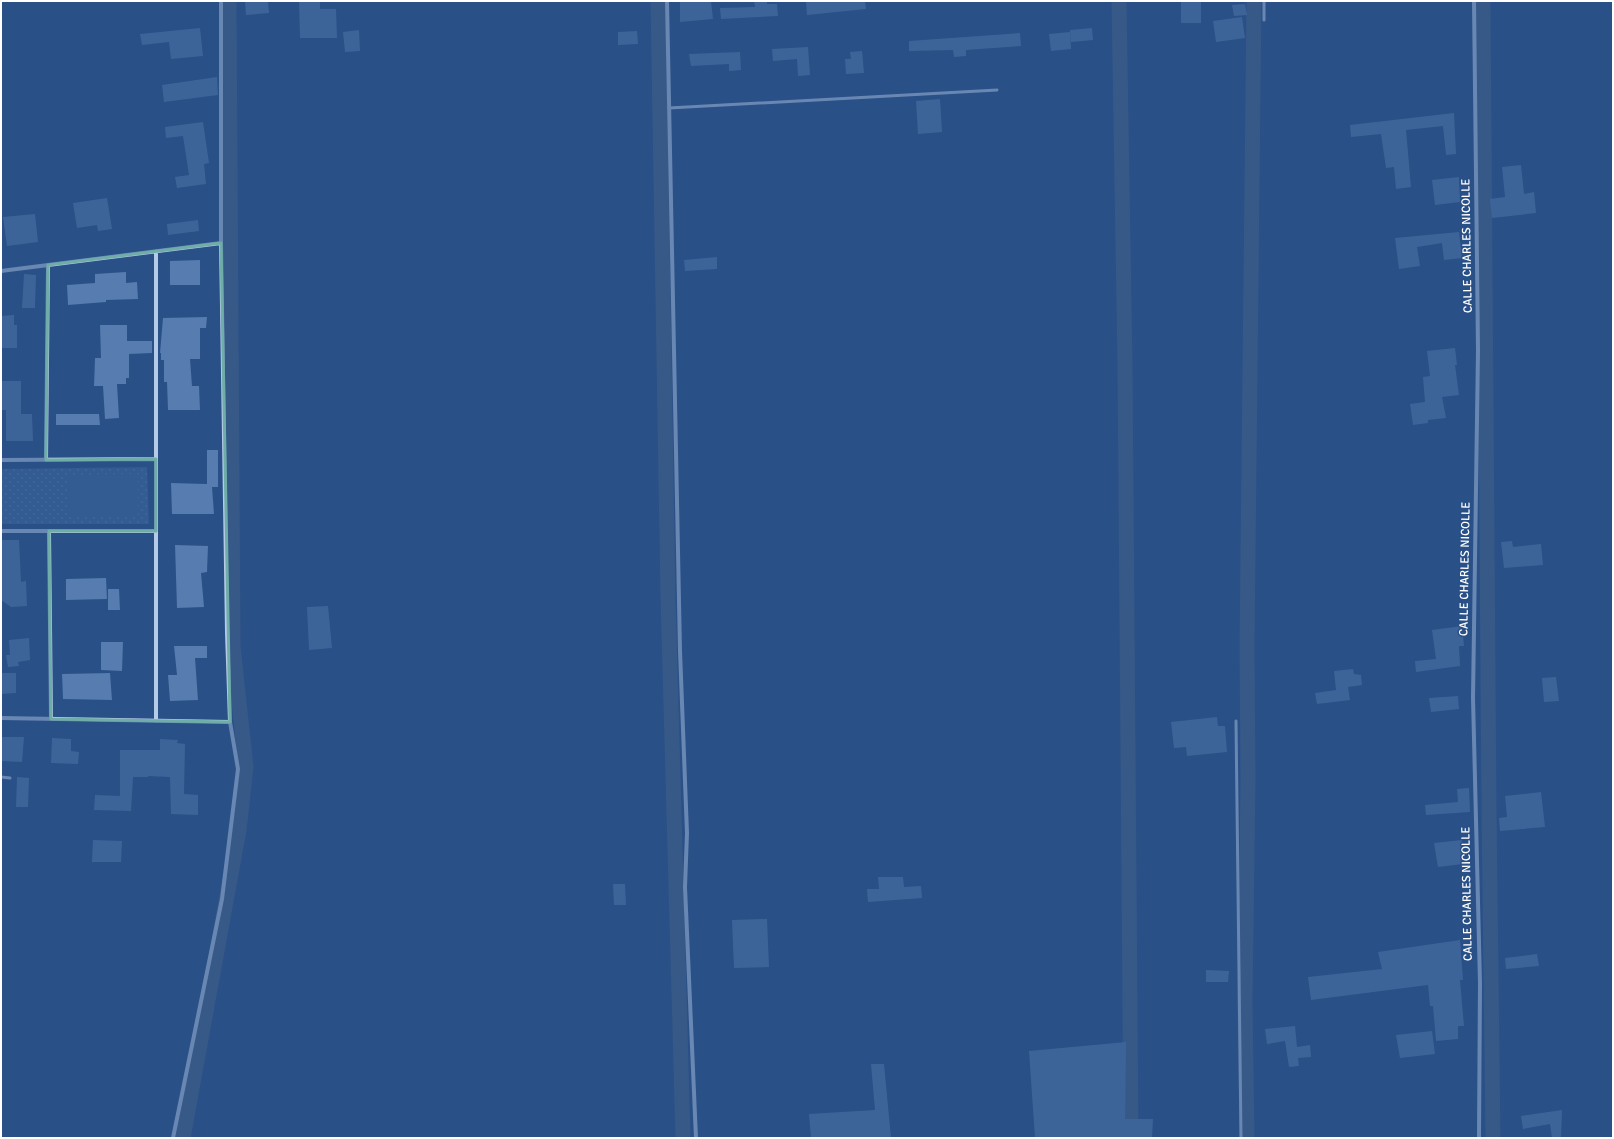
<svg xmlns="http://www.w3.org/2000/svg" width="1614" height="1139" font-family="Signika,sans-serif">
	<defs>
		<pattern id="park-dots" width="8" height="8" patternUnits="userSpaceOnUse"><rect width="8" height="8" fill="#3e6aa3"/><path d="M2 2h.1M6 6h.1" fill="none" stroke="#5b80b1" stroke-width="1.8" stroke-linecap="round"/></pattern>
	</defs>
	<rect width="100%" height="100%" fill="#295087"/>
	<path fill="url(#park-dots)" d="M147,467L149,524H1V469Z"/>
	<path fill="#3e6aa3" d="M138,474V516L70,517L69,475Z"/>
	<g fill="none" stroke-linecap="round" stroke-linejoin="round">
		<path stroke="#48648a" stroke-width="15" d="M658,1L668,597L683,1138
			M1119,1L1125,365L1131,1138
			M1483,1L1489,810L1493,1138
			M183,1138L239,830L246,767L233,646L229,1
			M1247,1138L1245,1002L1248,780L1247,648L1254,1"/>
	</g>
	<path fill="#567cb0" d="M245,1H268L269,13L246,15Z
		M299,1H320V9H336L337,38H300Z
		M680,1H711L713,19L680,22Z
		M754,1H767V4H777L778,16L721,19L720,8L755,7Z
		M820,1H865L866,9L807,15L806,2Z
		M1181,1H1201V23H1181Z
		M1245,4L1247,15L1234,16L1232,5Z
		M1242,17L1245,38L1216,42L1213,21Z
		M200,28L203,56L171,59L169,42L142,45L140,34Z
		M1092,28L1093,40L1071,42L1070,30Z
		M359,30L360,51L345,52L343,32Z
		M637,31L638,44L618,45V32Z
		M1070,32L1071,49L1051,51L1049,34Z
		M1020,33L1021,46L966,50V56L954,57L953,50L909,51V41Z
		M808,47L810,75L798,76L797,59L773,61L772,49Z
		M862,51L864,73L846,74L845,59H851L850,52Z
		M740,52L741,70L729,71V64L691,66L689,54Z
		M217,77L218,95L164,102L162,85Z
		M940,99L942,132L918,134L916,101Z
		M1454,113L1456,154L1446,155L1443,126L1406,130L1411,187L1396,189L1394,167L1386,168L1381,134L1351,137L1350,125Z
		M203,122L209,163L204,164L206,184L177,188L175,177L189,175L183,136L166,138L165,127Z
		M1521,165L1524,194L1534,192L1536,213L1492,218L1490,199L1505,197L1502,167Z
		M1459,177L1460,202L1435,205L1432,180Z
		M107,198L112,229L98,231L97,225L77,228L73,203Z
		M35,214L38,242L7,246L3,217Z
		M198,220L199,231L168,235L167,224Z
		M1459,232L1462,258L1444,260L1442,243L1417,247L1420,266L1399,269L1395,238Z
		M717,257V269L685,271L684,260Z
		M200,260V285H170V261Z
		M126,272V283L137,282L138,299L106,300V302L68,305L67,285L95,283V274Z
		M24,274L36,275L35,308H22Z
		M14,315V325H17V348H1V316Z
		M207,317L206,328H200V359H190L192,386H199L200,410H168L167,382H164V360H161V353H160L163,318Z
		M100,325H127V341H152V353L129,354V378H126V384H117L119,418L105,419L103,386H94L95,358H101Z
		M1455,348L1457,365H1455L1459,395L1442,397L1446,418L1428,420V423L1413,425L1410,404L1425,402L1423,377L1430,376L1427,351Z
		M2,381H21V414H32L33,441H6V410H1Z
		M56,414H99L100,425H56Z
		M207,450H218V487H212L214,514H172L171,483L207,484Z
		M1,540H19L21,582L26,581L27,606L11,607L1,600Z
		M1512,541L1513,547L1541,544L1543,565L1504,568L1501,542Z
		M175,545L208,546L207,572L201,573L204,607L177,608Z
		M106,578L107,599L66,600V579Z
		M108,589H119L120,610H108Z
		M328,606L332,648L309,650L307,607Z
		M1462,626L1464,646H1459L1460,666L1416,672L1415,661L1436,659L1432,630Z
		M29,638L30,660L18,662L19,666L8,667L6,655H10L9,640Z
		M101,642H123L122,671L101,670Z
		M174,646H207V658H195L198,700L170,701L168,675H177Z
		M1353,669L1354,674L1361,675L1362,685L1348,687L1350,700L1317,704L1315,693L1336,690L1334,671Z
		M1,673H16V693L1,694Z
		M110,673L112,700L63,699L62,674Z
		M1556,677L1559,701L1544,702L1542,678Z
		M1458,696L1459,709L1431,712L1429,698Z
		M1217,717L1218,726H1225L1227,752L1187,756L1186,747L1174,748L1171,722Z
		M1,737H24L22,762L1,761Z
		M52,738L71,739V751L79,752L78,764L51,763Z
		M160,739L178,740L177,743L185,744L184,794L198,795V815L171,814L170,777L148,776V777H133L131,811L94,810L95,795L120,796V750H160Z
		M17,777L29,778L28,807H16Z
		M1469,788L1470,812L1426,815L1425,805L1458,802L1457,789Z
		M1541,792L1545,827L1500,831L1499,818L1507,817L1505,796Z
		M93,840L122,841L121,862H92Z
		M1462,840L1465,861H1463V864L1438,867L1434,843Z
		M878,877H903L904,887L921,886L922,898L868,902L867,889H879Z
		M613,884H625L626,905H614Z
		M767,919L769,967L734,968L732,920Z
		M1460,940L1463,980H1460L1464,1026H1458V1039L1436,1041L1433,1006H1430L1428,985L1311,1000L1308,977L1382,969L1378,952Z
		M1537,954L1539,966L1506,969L1505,958Z
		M1206,970L1229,971L1228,982H1206Z
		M1295,1026L1297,1047L1310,1045L1311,1057L1298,1058L1299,1066L1289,1067L1285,1041L1267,1044L1265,1029Z
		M1432,1031L1435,1054L1400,1058L1396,1035Z
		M1126,1042L1125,1119H1153L1152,1138H1035L1029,1051Z
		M871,1064H884L891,1138H811L809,1114L875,1110Z
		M1562,1110L1561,1138H1552L1550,1124L1523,1129L1521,1116Z"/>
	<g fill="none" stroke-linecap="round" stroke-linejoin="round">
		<path stroke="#b5cbe8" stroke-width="3" d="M1264,1V20
			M669,108L997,90
			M1236,721L1241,1138
			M1,777L10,778"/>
		<path stroke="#b5cbe8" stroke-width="4" d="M667,1L680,651L687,833L685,887L696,1138
			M1474,1L1478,350L1473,698L1480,983L1479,1138
			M1,271L221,243
			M1,460L156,459
			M46,460L48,265
			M1,531H156
			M49,531L51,719
			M1,718L230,722
			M156,721V251
			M173,1138L222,899L238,769L230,722L227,632L221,243V1"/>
	</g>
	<path d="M0 0H1614V1139H0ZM221,243L230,722L51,719L49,531H156V459L46,460L48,265Z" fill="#295087" fill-opacity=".55" fill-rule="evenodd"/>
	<path fill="none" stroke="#6fada8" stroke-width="3" stroke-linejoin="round" d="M221,243L230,722L51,719L49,531H156V459L46,460L48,265Z"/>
	<g text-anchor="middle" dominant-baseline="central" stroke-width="3" stroke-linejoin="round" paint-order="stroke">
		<g font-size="12" fill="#fff" stroke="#295087">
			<text transform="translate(1467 246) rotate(-91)">CALLE CHARLES NICOLLE</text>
			<text transform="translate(1465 569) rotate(-89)">CALLE CHARLES NICOLLE</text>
			<text transform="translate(1467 894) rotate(-91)">CALLE CHARLES NICOLLE</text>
		</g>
	</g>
	<rect width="1614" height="1139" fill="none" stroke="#ffffff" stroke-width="4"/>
</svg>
